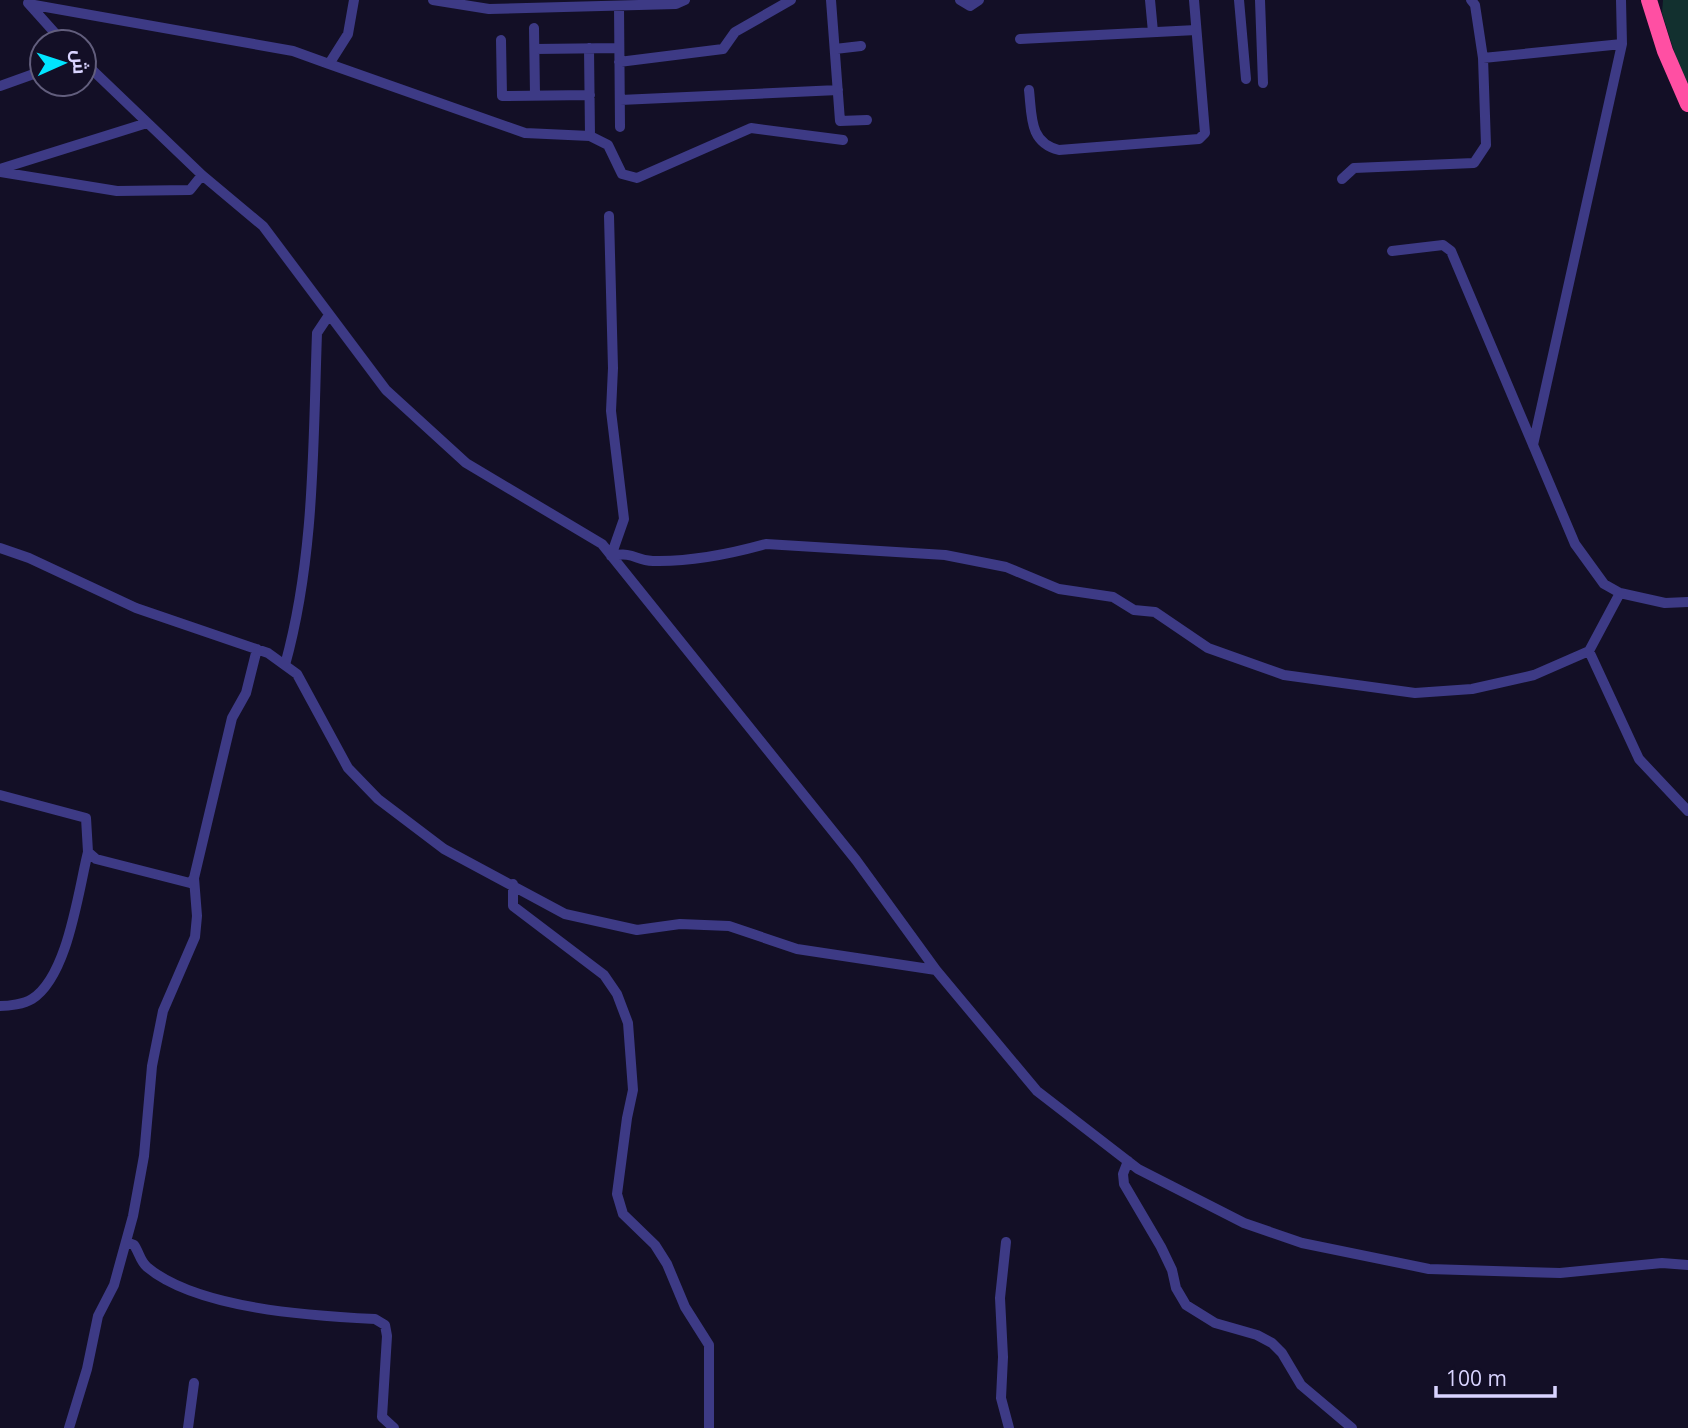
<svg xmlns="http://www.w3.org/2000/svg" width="1688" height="1428" font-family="'Open Sans',Cairo,sans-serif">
	<rect width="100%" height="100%" fill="#130f26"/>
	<path fill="#12302f" d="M1663,0H1688V95L1662,13Z"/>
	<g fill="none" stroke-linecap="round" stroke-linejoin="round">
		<path stroke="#3d3a85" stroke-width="10" d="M433,0L489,9L676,4L685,0
			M831,0L840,121L867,120
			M960,0L970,6L979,0
			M1150,0L1153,32
			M1239,0L1246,79
			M1260,0L1263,83
			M28,3L63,42
			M29,4L293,51L329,64L348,34L354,0
			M619,6L620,127
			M534,28L535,95
			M1020,39L1196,30
			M501,40L502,96L590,95
			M589,48L590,136
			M535,49L619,48
			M835,49L861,46
			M1483,58L1622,44
			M84,62L202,175L263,226L386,390L466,463L602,544L856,860L936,970L1037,1091L1138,1169L1244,1223L1302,1243L1429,1269L1560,1273L1662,1263L1688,1265
			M619,62L723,49L735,32L791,0
			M329,64L525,133L590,136L608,145L622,174L637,178L751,128L843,140
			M0,86L42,71
			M1029,90C1032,116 1029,143 1059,150L1199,139L1205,133L1194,0
			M620,100L838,90
			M0,169L147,123
			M0,172L117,191L190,190L202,175
			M1342,179L1354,168L1474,163L1486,145L1483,58L1475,5L1471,0
			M609,216L613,368L611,411L624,519L611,556C635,551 635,561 653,561C690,562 730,554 766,544L945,555L1006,567L1059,589L1113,597L1134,610L1155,612L1208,648L1284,675L1415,693L1472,689L1534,675L1589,651
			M1392,251L1443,245L1451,251L1575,544L1604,584L1620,593L1665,603L1688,602
			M1533,445L1622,44L1621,0
			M0,548L29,558L136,608L268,653L297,674L348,768L378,799L444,849L565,914L637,930L680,924L729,926L797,949L936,970
			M1620,593L1589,651L1639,759L1688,811
			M285,665C315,557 313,444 317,333L329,315
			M0,795L86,818L88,852L96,859L190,883L194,878L232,718L246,693L257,649
			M513,884V906L604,975L617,994L628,1023L633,1090L627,1118L617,1194L623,1214L655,1245L667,1264L685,1307L709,1345V1428
			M0,1006C9,1006 24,1004 32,999C68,976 78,892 88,852
			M1128,1161L1123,1174L1124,1184L1161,1247L1172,1270L1176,1288L1186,1305L1215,1323L1257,1335L1272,1343L1282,1353L1301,1385L1352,1428
			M126,1242L134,1245C139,1252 140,1261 147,1267C197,1309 312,1316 375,1319L385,1325L387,1336L382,1417L394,1428
			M1006,1242L1000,1298L1003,1357L1001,1398L1009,1428
			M69,1428L87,1369L98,1316L114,1285L133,1216L144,1156L152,1066L163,1011L195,937L197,916L194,878
			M188,1428L194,1383"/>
		<path stroke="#ff4fa3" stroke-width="16" d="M1649,0L1665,51L1688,104"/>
	</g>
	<g transform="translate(63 63) rotate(87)"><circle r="33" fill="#130f26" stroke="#625e7d" stroke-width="2"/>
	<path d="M0-5L12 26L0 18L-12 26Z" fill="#00e5ff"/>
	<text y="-10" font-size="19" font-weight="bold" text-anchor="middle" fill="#d9d4ff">ش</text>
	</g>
	<path d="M1436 1386v10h119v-10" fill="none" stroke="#d9d4ff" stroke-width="3.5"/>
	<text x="1446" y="1386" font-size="21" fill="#d9d4ff" stroke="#130f26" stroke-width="5" paint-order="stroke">100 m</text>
</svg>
